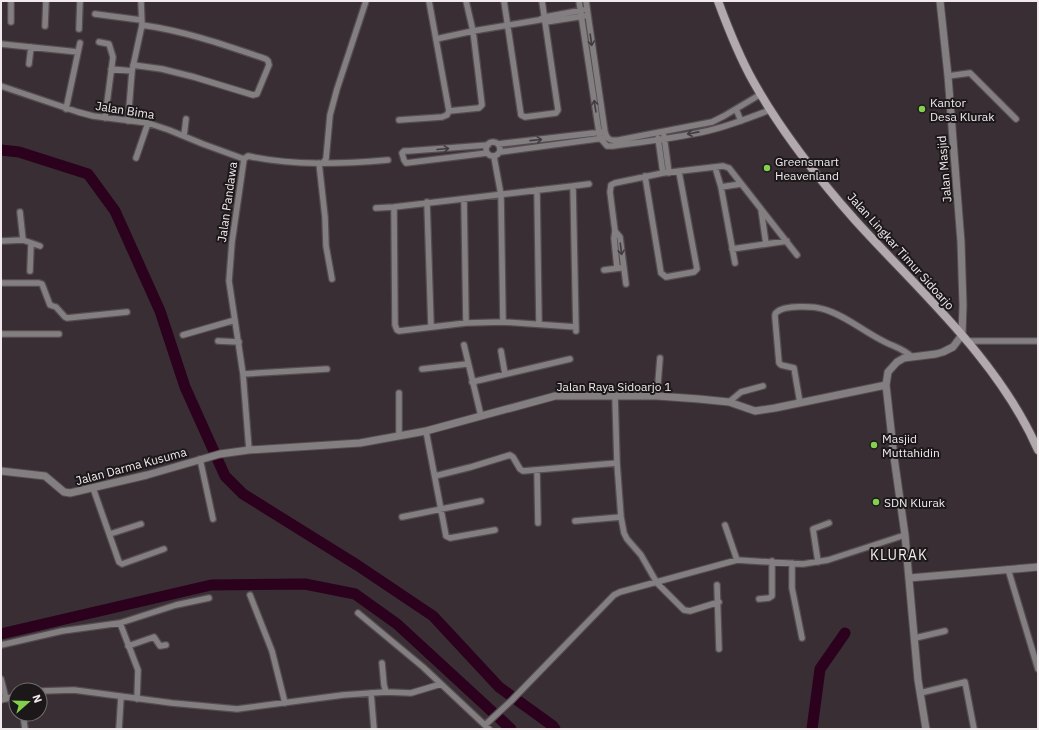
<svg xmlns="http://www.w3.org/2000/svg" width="1039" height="730" font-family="'IBM Plex Sans',sans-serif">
	<rect width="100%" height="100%" fill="#382e33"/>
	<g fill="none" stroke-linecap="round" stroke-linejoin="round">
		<path stroke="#2c011d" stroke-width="11" d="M1,150L19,152L88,174L115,211L160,311L185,387L225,476L243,494L357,565L433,616L499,687L553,726L555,729
			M1,634L211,585L305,584L355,594L397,624L511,729
			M812,729L820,669L845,633"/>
		<defs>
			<path id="minor" d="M504,1L521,115L525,117L556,113L558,110L542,1
				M579,1L599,133L601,139L607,146H613C647,141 682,138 715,129C734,124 752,117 770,110
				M586,1L605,132C607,140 611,141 619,140L712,122L724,116L761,94
				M95,14L141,20
				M544,21L546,22L584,16
				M11,22V1
				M45,26L46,1
				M79,29L80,1
				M436,39L473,31L539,20L545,17L583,10
				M99,42L109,44L113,57L105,118
				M1,44L78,52
				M29,64L31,47
				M133,65L162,69L194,77L253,95L257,94L269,65L268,61L266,59C225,45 185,31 142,25
				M111,69L132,71
				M948,76L970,73L1016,119
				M1,86L78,112L93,116L148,123L169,130L203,144L244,159
				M66,109L80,43
				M736,109L741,121
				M449,111L479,108L482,105L473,31L466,1
				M399,120L442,117L447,115L449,111L429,1
				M128,121L132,71L142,25L141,1
				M184,136L186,119
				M664,136L669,173
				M658,138L663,173
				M486 149a7 7 0 1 1 14 0a7 7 0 1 1-14 0Z
				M498,144L603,132
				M500,152L604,138
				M487,153L406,163L404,160L402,153L404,151H408L488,145
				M494,157L501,195L503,322
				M136,158L148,123
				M244,159L232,242L229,281L243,374L249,450
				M244,159L248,156C294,166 342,164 388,160
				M319,163L325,217L326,246L332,279
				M323,163L326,159L330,115L337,89L366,1
				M715,167L721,187L735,263
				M645,176L661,273L666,277L694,272L697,269L679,172
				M573,186L394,207L395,325L397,330L399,331L466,323L503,322L576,327
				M721,187L741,184
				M537,190L539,324
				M464,199L466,323
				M427,202L431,326
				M376,208L394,207
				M761,209L766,244
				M20,212L23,240
				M615,231L620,237L626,284
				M1,241L23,240L40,246
				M732,249L787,241
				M617,268L614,238L615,231L610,192L611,185L615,183L663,173L723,166L729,168L797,255
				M604,270L620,268
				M30,271L31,244
				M1,283H39L42,284L50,305L56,307L65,317L67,318L127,312
				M576,331L573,186L589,184
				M1,334H59
				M183,335L235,320
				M218,341L239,342
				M968,341H1038
				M464,345L481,416
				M501,351L505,374
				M422,369L467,364
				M243,374L327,369
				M472,382L570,359
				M399,393V436
				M615,396L617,463L621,517L624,533L627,539L641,555L657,583L684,610L690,611L719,602
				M657,396L660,358
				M729,402L741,392L763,386
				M800,403L794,368L781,365L779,363L775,317C775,314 775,313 777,312C784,305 814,306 823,309C845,315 864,332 885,342C895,347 904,349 912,357
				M426,431L446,536L450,538L495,530
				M200,459L213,519
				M537,470L538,523
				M435,476L471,467L510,455L513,457L520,469L523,471L617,463
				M93,488L119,562L122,564L164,549
				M402,517L481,501
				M575,521L621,517
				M725,525L737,560
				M110,534L141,524
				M818,562L813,529L829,523
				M792,563V588L802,638
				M1008,569L1038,669
				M717,585L719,649
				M250,595L272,651L285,703
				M759,599L769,598L772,596V561
				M358,613L423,667L489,729
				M120,623L138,670L137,699
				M915,638L945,631
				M1,645L62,631L120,623L176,605L209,598
				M128,646L154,637L160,646L166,645
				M382,663L384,685L386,692
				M1,679L6,699
				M40,691L74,690L172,703L237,709L343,695L386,692L411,693L441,684
				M371,693L374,729
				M920,693L965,682L974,729
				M1,700L16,696
				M23,714L25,729
				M485,725L511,701L614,595L620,592L737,560L803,564L828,560L905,535
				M119,729L121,697"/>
			<path id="tertiary" d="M1,471L45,476L64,492L70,493L147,475L220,454L249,450L360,443L426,431L555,396H657L699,399L729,402L755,411L775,408L886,385
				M909,578L1038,567
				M926,729L918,680L905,535L894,457L886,385L888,372L897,362L904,358L936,354L943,352L953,347L962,335L963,305L961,242L948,76L940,1"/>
			<path id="secondary" d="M718,1C728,28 739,56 753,81C781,131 817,177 855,220C920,292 998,359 1038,450"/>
		</defs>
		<use href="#minor" stroke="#554c51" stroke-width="8"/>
		<use href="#tertiary" stroke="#554c51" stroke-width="9"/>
		<use href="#secondary" stroke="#554c51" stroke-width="10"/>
		<use href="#minor" stroke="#837e80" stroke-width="5.5"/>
		<use href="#tertiary" stroke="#837e80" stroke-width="7"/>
		<use href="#secondary" stroke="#b1a9ad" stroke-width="8"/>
	</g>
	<defs><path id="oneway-shaft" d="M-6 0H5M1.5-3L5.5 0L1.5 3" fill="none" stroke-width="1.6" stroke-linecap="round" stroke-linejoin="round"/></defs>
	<g stroke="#403c3e">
		<use href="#oneway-shaft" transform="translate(591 40) rotate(82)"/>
		<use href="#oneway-shaft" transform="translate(595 106) rotate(-99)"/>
		<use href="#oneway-shaft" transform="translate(693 133) rotate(169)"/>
		<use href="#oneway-shaft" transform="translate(536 140) rotate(-6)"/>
		<use href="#oneway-shaft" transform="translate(443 149) rotate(-5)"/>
		<use href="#oneway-shaft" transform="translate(621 249) rotate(83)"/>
	</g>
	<g fill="#83d04f" stroke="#1c181a" stroke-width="1.5">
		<circle cx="922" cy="109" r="4"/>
		<circle cx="767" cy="168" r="4"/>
		<circle cx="874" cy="445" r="4"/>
		<circle cx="876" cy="502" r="4"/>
	</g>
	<g text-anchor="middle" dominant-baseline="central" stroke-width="4" stroke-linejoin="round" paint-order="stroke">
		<g font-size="12" fill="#f0eaed" stroke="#1c181a" text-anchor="start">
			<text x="930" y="102">Kantor<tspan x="930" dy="14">Desa Klurak</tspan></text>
			<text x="775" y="161">Greensmart<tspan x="775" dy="14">Heavenland</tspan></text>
			<text x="882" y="438">Masjid<tspan x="882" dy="14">Muttahidin</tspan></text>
			<text x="884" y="502">SDN Klurak</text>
		</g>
		<g font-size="12" fill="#f0eaed" stroke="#1c181a">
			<text transform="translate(125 110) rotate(9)">Jalan Bima</text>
			<text transform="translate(944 169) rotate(-95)">Jalan Masjid</text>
			<text transform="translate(227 202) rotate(-82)">Jalan Pandawa</text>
			<text transform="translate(901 251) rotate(48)">Jalan Lingkar Timur Sidoarjo</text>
			<text x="614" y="386">Jalan Raya Sidoarjo 1</text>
			<text transform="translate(131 466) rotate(-15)">Jalan Darma Kusuma</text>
		</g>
		<g font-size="14" letter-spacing="1" fill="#f0eaed" stroke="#1c181a">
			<text x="899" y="555">KLURAK</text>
		</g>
	</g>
	<rect width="1039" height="730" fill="none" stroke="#f0eaed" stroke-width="4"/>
	<g transform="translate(28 702) rotate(70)"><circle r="19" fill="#1c181a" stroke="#716c6e"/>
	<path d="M0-3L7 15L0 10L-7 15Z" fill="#83d04f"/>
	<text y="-6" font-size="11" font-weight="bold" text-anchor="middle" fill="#f0eaed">N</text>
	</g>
</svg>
